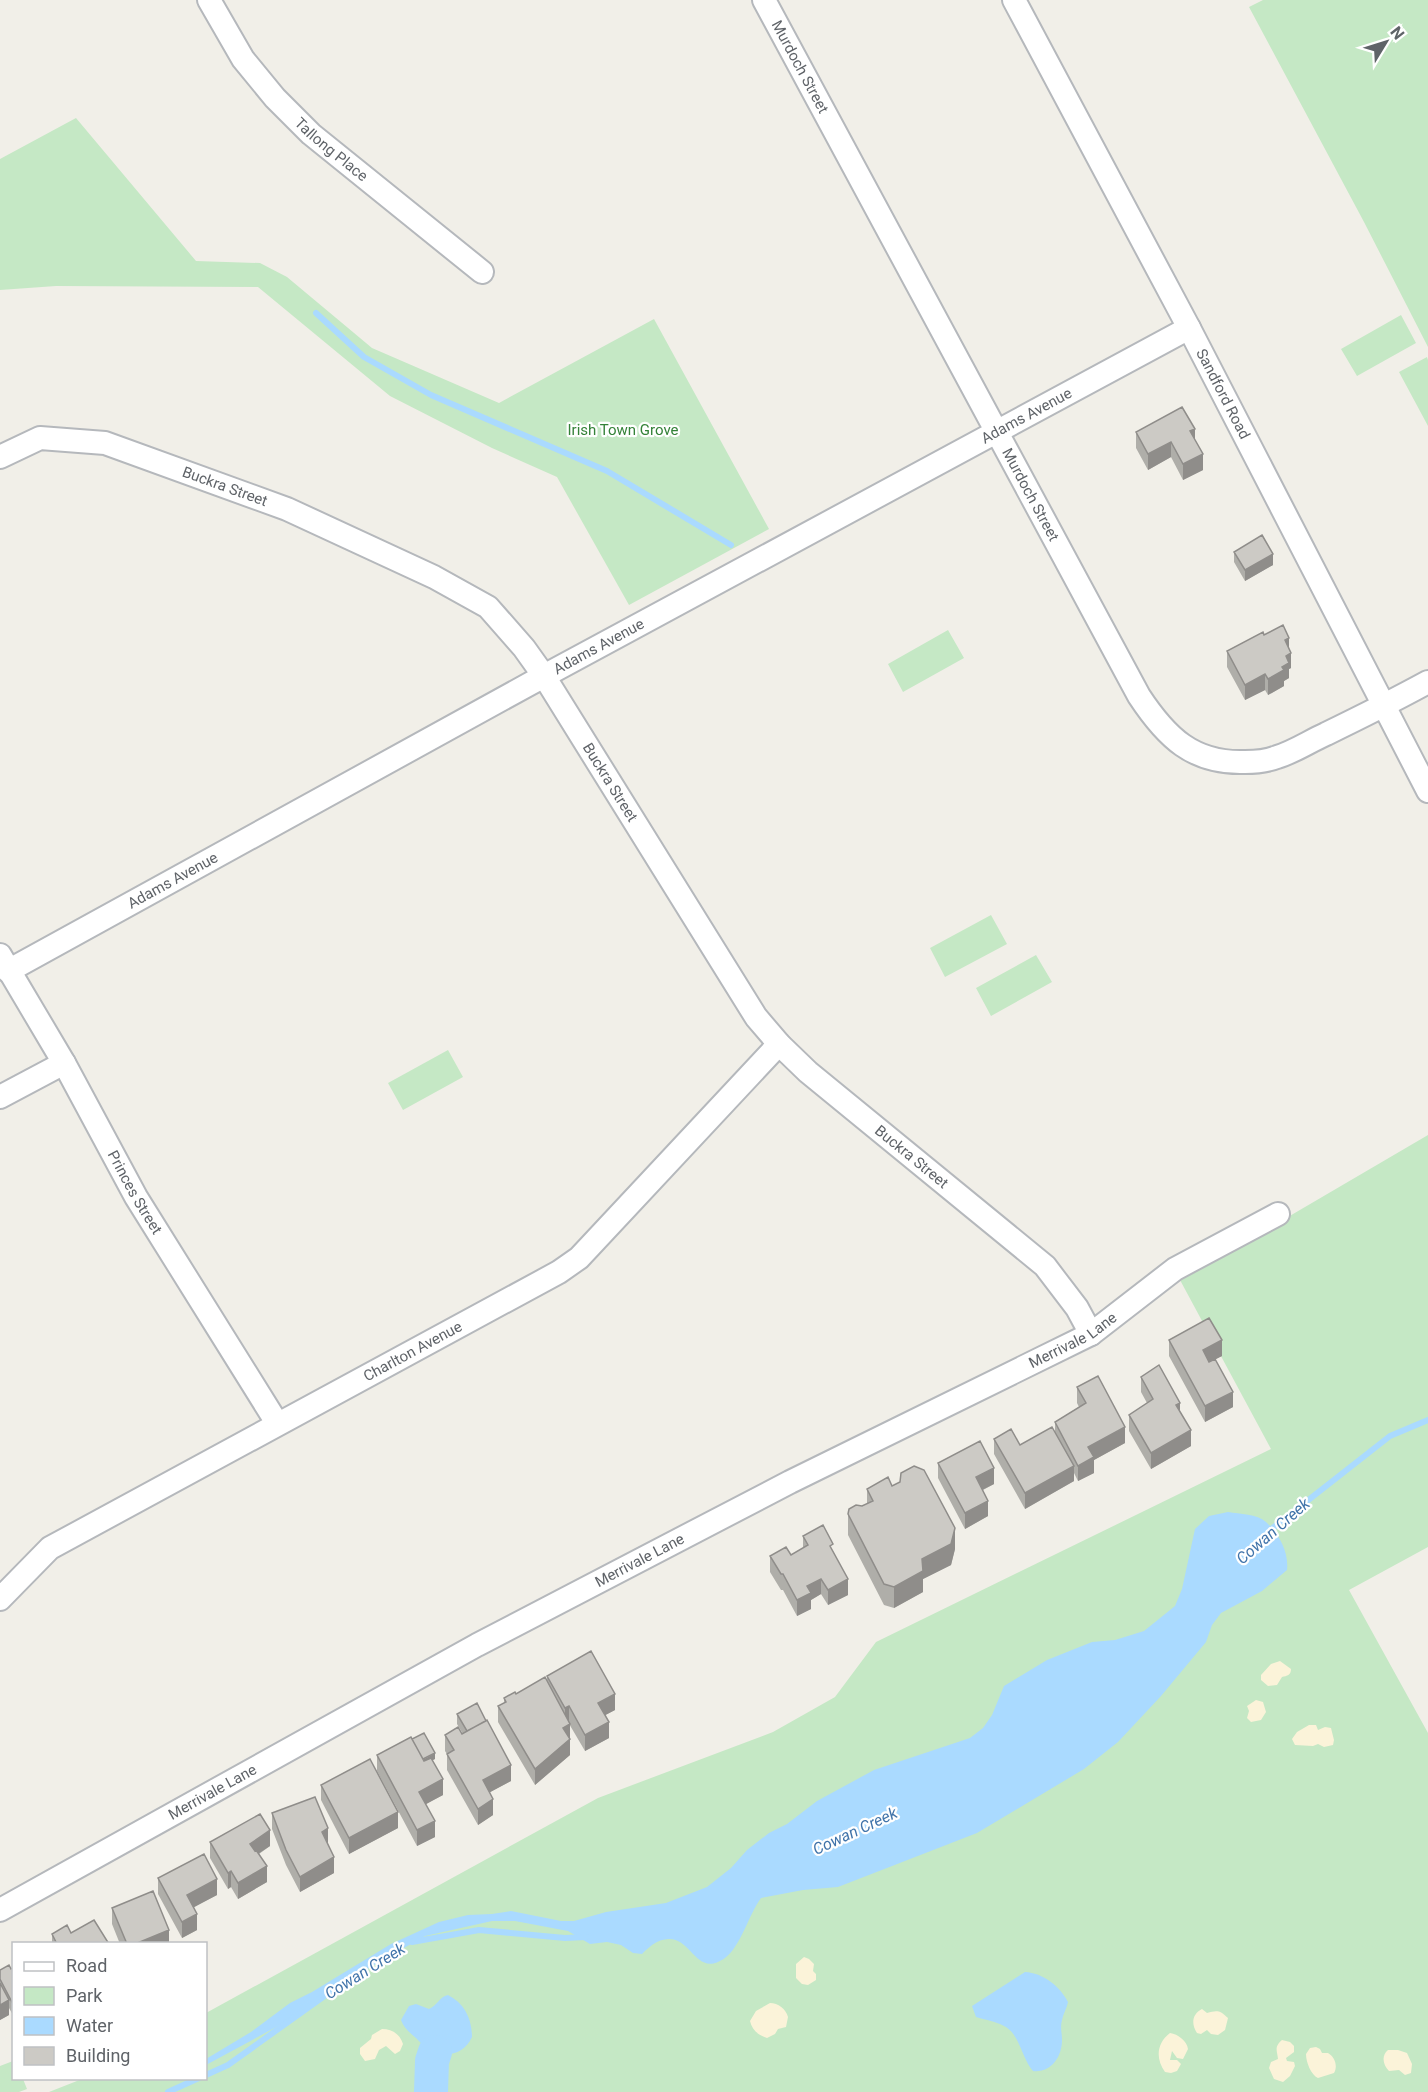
<svg xmlns="http://www.w3.org/2000/svg" width="1428" height="2092" font-family="Roboto,sans-serif">
	<rect width="100%" height="100%" fill="#f1efe8"/>
	<path fill="#c5e8c5" d="M1263,0H1428V347L1364,222L1249,7Z
		M76,118L196,261L260,263L287,277L372,348L499,403L654,319L769,529L629,605L557,477L492,448L390,396L258,287L56,286L0,290V159Z
		M1401,315L1416,343L1357,376L1341,349Z
		M1427,357L1428,360V426L1399,372Z
		M948,630L964,658L903,692L888,664Z
		M991,915L1007,944L945,977L930,948Z
		M1036,955L1052,982L991,1016L976,988Z
		M448,1050L463,1077L403,1110L388,1083Z
		M1428,1135V1547L1349,1590L1428,1733V2092H49L82,2079L206,2078V2013L598,1798L773,1732L835,1697L876,1642L1271,1449L1180,1280Z
		M13,2061L14,2078L23,2079L27,2089L19,2092H0V2066Z"/>
	<path fill="#fbf3d9" d="M1280,1661L1291,1669C1291,1675 1287,1676 1282,1677L1277,1685L1268,1686L1261,1680V1675L1271,1664Z
		M1256,1700L1263,1702L1266,1712L1261,1720L1251,1722L1247,1718L1249,1711L1247,1706Z
		M1309,1725H1316L1318,1730L1325,1727L1331,1728L1334,1740L1333,1745L1324,1747L1318,1744L1313,1746L1295,1745L1292,1739L1297,1732Z
		M804,1957L809,1959L814,1964L813,1971L816,1974V1980L808,1985L802,1984L796,1978V1964Z
		M770,2003C778,2003 786,2009 788,2017L786,2027L778,2029L775,2034L767,2038C758,2035 752,2030 750,2021L756,2011Z
		M1202,2009L1207,2013C1217,2010 1220,2010 1228,2018L1225,2030L1218,2035L1211,2034L1207,2030L1201,2034L1197,2033C1191,2024 1192,2014 1202,2009Z
		M382,2029C392,2029 400,2034 403,2044L400,2051L395,2054L386,2046L379,2050L375,2059L365,2061L360,2054V2048L371,2039L372,2035Z
		M1170,2033C1178,2034 1187,2041 1188,2049L1183,2059L1177,2058L1172,2051L1170,2060H1177L1181,2064L1177,2071L1171,2073L1165,2072C1155,2058 1157,2043 1170,2033Z
		M1282,2040L1290,2042L1294,2046V2052L1286,2058L1287,2061L1294,2062L1295,2066L1290,2076L1283,2082L1274,2079L1269,2068L1271,2062L1278,2059C1277,2050 1274,2047 1282,2040Z
		M1316,2047L1320,2049L1322,2053H1328C1335,2057 1338,2066 1334,2073L1318,2078C1311,2075 1306,2062 1306,2054L1310,2048Z
		M1388,2050H1398L1407,2053L1412,2064L1411,2073L1405,2075L1399,2070L1389,2071C1383,2065 1381,2056 1388,2050Z"/>
	<path fill="#aadaff" d="M1228,1512C1240,1514 1257,1514 1266,1522C1279,1534 1289,1552 1287,1570L1262,1591L1221,1613L1212,1625L1206,1642L1161,1696L1118,1742L1084,1769L977,1833L838,1887L803,1890L761,1898C749,1914 741,1946 725,1958C692,1981 692,1926 657,1942C651,1945 646,1950 642,1954L633,1953L621,1945L607,1942L590,1944L568,1931L515,1921H492L425,1936L325,1993L278,2026L206,2065V2059L251,2032L290,2003L312,1992L391,1944L439,1922L468,1915L492,1914L511,1911L561,1921H574L606,1912L666,1903L707,1887L731,1868L747,1850L769,1833L787,1824L817,1801L874,1770L970,1738L983,1728L992,1715L1004,1686L1047,1660L1092,1642L1115,1640L1144,1631L1175,1606L1182,1589L1195,1529L1209,1516Z
		M1025,1972C1043,1973 1060,1986 1068,2002C1067,2008 1063,2014 1062,2020C1060,2027 1062,2033 1062,2040C1062,2057 1051,2073 1033,2071C1021,2057 1020,2034 1004,2026C995,2021 985,2020 976,2017L972,2006Z
		M448,1995C464,2003 472,2018 472,2037C465,2053 447,2059 431,2051C425,2048 421,2043 416,2038C409,2032 404,2028 401,2020L409,2006L416,2004L429,2009C437,2006 439,1997 448,1995Z"/>
	<g fill="none" stroke-linecap="round" stroke-linejoin="round">
		<path stroke="#aadaff" stroke-width="6" d="M316,313L364,357L431,395L607,471L731,545
			M1265,1534L1390,1436L1428,1420
			M412,1942L479,1930L565,1938L586,1937
			M206,2075L228,2065L344,1982
			M168,2092L199,2078"/>
		<path stroke="#aadaff" stroke-width="34" d="M431,2092L432,2061L435,2052"/>
		<defs>
			<g id="minor">
				<path id="s1" d="M209,0L243,59L275,98L311,134L482,272"/>
				<path id="s2" d="M764,0L1139,696C1166,737 1193,764 1245,762C1255,762 1267,761 1277,757C1294,752 1310,741 1326,734C1361,717 1395,700 1428,682"/>
				<path id="s3" d="M1014,0L1189,328L1428,791"/>
				<path id="s4" d="M0,457L40,438L105,443L287,509L434,577L488,607L524,648L544,676L756,1017L779,1044L808,1072L1045,1266L1077,1308L1091,1334"/>
				<path id="s5" d="M0,955L64,1063L136,1197L277,1423"/>
				<path id="s6" d="M8,971L544,676L1189,328"/>
				<path d="M0,1097L64,1063"/>
				<path id="s7" d="M0,1599L50,1548L559,1272L579,1258L779,1044"/>
				<path id="s8" d="M0,1910L477,1645L790,1482L1091,1334L1175,1269L1278,1214"/>
			</g>
		</defs>
		<use href="#minor" stroke="#b5b8bc" stroke-width="26"/>
		<use href="#minor" stroke="#fff" stroke-width="22"/>
	</g>
	<path fill="#afaea9" d="M1136,432L1195,440L1203,470L1183,480L1171,457L1148,470L1136,448Z
		M1234,552L1273,565L1245,581L1234,562Z
		M1264,635L1289,649L1291,668L1289,669V678L1284,681V686L1268,695L1265,690L1245,700L1227,667V651Z
		M1169,1340L1222,1356L1215,1359L1233,1407L1205,1422L1169,1356Z
		M1141,1377L1180,1412L1191,1446L1151,1469L1129,1431V1415L1147,1403L1141,1392Z
		M1077,1387L1125,1443L1094,1460V1473L1078,1481L1074,1473V1481L1025,1509L994,1454V1439L1020,1445L1055,1432V1422L1079,1407L1077,1403Z
		M938,1463L994,1484L983,1490L988,1516L965,1529L938,1478Z
		M892,1486L955,1549L951,1565L923,1579V1592L894,1608L884,1605L848,1535V1514L867,1504V1489Z
		M803,1536L833,1553L848,1595L828,1605L821,1594L811,1600V1609L797,1616L783,1590H781L770,1572V1556L791,1555L803,1548Z
		M547,1676L615,1710L605,1715L609,1738L585,1751L568,1722L570,1755L535,1785L498,1722V1706L504,1703V1698L547,1682Z
		M457,1714L511,1781L490,1792L493,1815L478,1825L447,1770V1754L445,1751V1735L463,1734L457,1724Z
		M377,1755L435,1759L432,1760L443,1795L425,1804L435,1837L417,1846L377,1771Z
		M321,1785L398,1828L349,1854L321,1800Z
		M272,1813L328,1844L334,1873L300,1892L286,1865L272,1829Z
		M210,1842L270,1846L259,1854L267,1882L238,1899L231,1887L228,1889L210,1858Z
		M158,1878L217,1895L193,1907L197,1930L182,1938L158,1894Z
		M112,1908L169,1944H120L112,1924Z
		M52,1934L109,1944H52Z
		M14,1967V2017L9,2008V2015L0,2020V1970L11,1969Z"/>
	<path fill="#8f8d8a" d="M1195,429V445L1190,431Z
		M1171,442V457L1148,470V454Z
		M1203,454V470L1183,480V464Z
		M1273,554V565L1245,581V570Z
		M1289,638V653L1285,640Z
		M1291,653V668L1289,669V678L1284,681V686L1268,695V679L1282,667L1286,656Z
		M1265,674V690L1245,700V685Z
		M1222,1340V1356L1203,1366V1350Z
		M1233,1392V1407L1205,1422V1406Z
		M1180,1403V1419L1176,1405Z
		M1125,1427V1443L1094,1460V1473L1078,1481V1466L1088,1447Z
		M1191,1430V1446L1151,1469V1453Z
		M1074,1466V1481L1025,1509V1493Z
		M994,1468V1484L976,1493V1477Z
		M988,1501V1516L965,1529V1513Z
		M955,1528V1549L951,1565L923,1579V1592L894,1608V1587L922,1559Z
		M821,1579V1594L811,1600V1609L797,1616V1600L807,1586Z
		M848,1579V1595L828,1605V1590Z
		M615,1694V1710L598,1719V1703Z
		M569,1706V1721L565,1724V1708Z
		M609,1722V1738L585,1751V1735Z
		M570,1724V1755L535,1785V1769L563,1728Z
		M435,1753V1759L419,1767V1762Z
		M511,1765V1781L483,1796V1780Z
		M443,1779V1795L419,1808V1792Z
		M493,1799V1815L478,1825V1809Z
		M398,1812V1828L349,1854V1838Z
		M435,1821V1837L417,1846V1830Z
		M328,1828V1844L322,1832Z
		M270,1830V1846L250,1859V1844Z
		M334,1857V1873L300,1892V1877Z
		M267,1866V1882L238,1899V1883Z
		M231,1871V1887L228,1889V1873Z
		M217,1879V1895L187,1911V1895Z
		M197,1914V1930L182,1938V1922Z
		M169,1930V1944H135Z
		M9,2000V2015L0,2020V2005Z"/>
	<path fill="#cccac5" stroke="#8f8d8a" stroke-width="1.5" d="M1182,407L1195,429L1190,431L1203,454L1183,464L1171,442L1148,454L1136,432Z
		M1262,535L1273,554L1245,570L1234,552Z
		M1283,625L1289,638L1285,640L1291,653L1286,656L1289,663L1282,667L1284,670L1268,679L1265,674L1245,685L1227,651L1263,632L1264,635Z
		M1209,1318L1222,1340L1203,1350L1209,1362L1215,1359L1233,1392L1205,1406L1169,1340Z
		M1159,1365L1180,1403L1176,1405L1191,1430L1151,1453L1129,1415L1153,1399L1141,1377Z
		M1098,1376L1125,1427L1088,1447L1094,1457L1078,1466L1055,1422L1086,1403L1077,1387Z
		M1052,1427L1074,1466L1025,1493L994,1439L1011,1429L1020,1445Z
		M980,1441L994,1468L976,1477L988,1501L965,1513L938,1463Z
		M914,1466L924,1470L955,1528L951,1544L922,1559L923,1571L894,1587L884,1584L848,1514L849,1509L856,1505L862,1506L873,1501L867,1489L888,1477L892,1486L900,1482L901,1473Z
		M823,1525L833,1544L830,1546L848,1579L828,1590L821,1579L807,1586L811,1593L797,1600L783,1574H781L770,1556L786,1547L791,1555L808,1545L803,1536Z
		M591,1651L615,1694L598,1703L609,1722L585,1735L569,1706L565,1708L547,1676Z
		M545,1677L570,1724L563,1728L570,1739L535,1769L498,1706L506,1702L504,1698L515,1692L516,1694Z
		M477,1703L486,1721L467,1731L457,1714Z
		M487,1720L511,1765L483,1780L493,1799L478,1809L447,1754L454,1750L445,1735L458,1727L462,1734Z
		M424,1733L435,1753L423,1759L412,1739Z
		M411,1737L424,1761L431,1758L443,1779L419,1792L435,1821L417,1830L377,1755Z
		M370,1759L398,1812L349,1838L321,1785Z
		M315,1797L328,1828L322,1832L334,1857L300,1877L286,1850L272,1813Z
		M260,1814L270,1830L250,1844L255,1851L256,1850L267,1866L238,1883L231,1871L228,1873L210,1842Z
		M204,1854L217,1879L187,1895L197,1914L182,1922L158,1878Z
		M153,1891L169,1930L135,1944H127L112,1908Z
		M94,1920L109,1944H57L52,1934L67,1925L71,1933Z
		M9,1965L11,1969L14,1967V2006L0,1979V1970Z
		M0,1983L9,2000L0,2005Z"/>
	<g text-anchor="middle" dominant-baseline="central" stroke-width="4.5" stroke-linejoin="round" paint-order="stroke">
		<g font-size="15" fill="#5f6368" stroke="#fff">
			<text stroke="none"><textPath href="#s2" startOffset="76">Murdoch Street</textPath></text>
			<text stroke="none"><textPath href="#s1" startOffset="195">Tallong Place</textPath></text>
			<text stroke="none"><textPath href="#s3" startOffset="446">Sandford Road</textPath></text>
			<text stroke="none"><textPath href="#s6" startOffset="1160">Adams Avenue</textPath></text>
			<text stroke="none"><textPath href="#s4" startOffset="237">Buckra Street</textPath></text>
			<text stroke="none"><textPath href="#s2" startOffset="562">Murdoch Street</textPath></text>
			<text stroke="none"><textPath href="#s6" startOffset="674">Adams Avenue</textPath></text>
			<text stroke="none"><textPath href="#s4" startOffset="741">Buckra Street</textPath></text>
			<text stroke="none"><textPath href="#s6" startOffset="188">Adams Avenue</textPath></text>
			<text stroke="none"><textPath href="#s4" startOffset="1227">Buckra Street</textPath></text>
			<text stroke="none"><textPath href="#s5" startOffset="273">Princes Street</textPath></text>
			<text stroke="none"><textPath href="#s8" startOffset="1215">Merrivale Lane</textPath></text>
			<text stroke="none"><textPath href="#s7" startOffset="484">Charlton Avenue</textPath></text>
			<text stroke="none"><textPath href="#s8" startOffset="729">Merrivale Lane</textPath></text>
			<text stroke="none"><textPath href="#s8" startOffset="243">Merrivale Lane</textPath></text>
		</g>
		<g font-size="15" fill="#348238" stroke="#fff">
			<text x="623" y="430">Irish Town Grove</text>
		</g>
		<g font-size="16" font-style="italic" fill="#4174aa" stroke="#fff">
			<text transform="translate(1273 1531) rotate(-41)">Cowan Creek</text>
			<text transform="translate(855 1831) rotate(-25)">Cowan Creek</text>
			<text transform="translate(365 1971) rotate(-32)">Cowan Creek</text>
		</g>
	</g>
	<rect x="12" y="1942" width="195" height="138" fill="#ffffff" stroke="#bfc1c3" stroke-width="1.5"/>
	<rect x="24" y="1962" width="30" height="9" fill="#ffffff" stroke="#bfc1c3" stroke-width="1.5"/>
	<text x="66" y="1972" font-size="18" fill="#5f6368">Road</text>
	<rect x="24" y="1987" width="30" height="18" fill="#c5e8c5" stroke="#bfc1c3" stroke-width="1.5"/>
	<text x="66" y="2002" font-size="18" fill="#5f6368">Park</text>
	<rect x="24" y="2017" width="30" height="18" fill="#aadaff" stroke="#bfc1c3" stroke-width="1.5"/>
	<text x="66" y="2032" font-size="18" fill="#5f6368">Water</text>
	<rect x="24" y="2047" width="30" height="18" fill="#cccac5" stroke="#bfc1c3" stroke-width="1.5"/>
	<text x="66" y="2062" font-size="18" fill="#5f6368">Building</text>
	<g transform="translate(1386 42) rotate(52)" stroke="#ffffff" stroke-width="4.5" paint-order="stroke">
	<path d="M0-4.5L10 22L0 15L-10 22Z" fill="#5f6368"/>
	<text y="-9" font-size="16" font-weight="bold" text-anchor="middle" fill="#5f6368">N</text>
	</g>
</svg>
